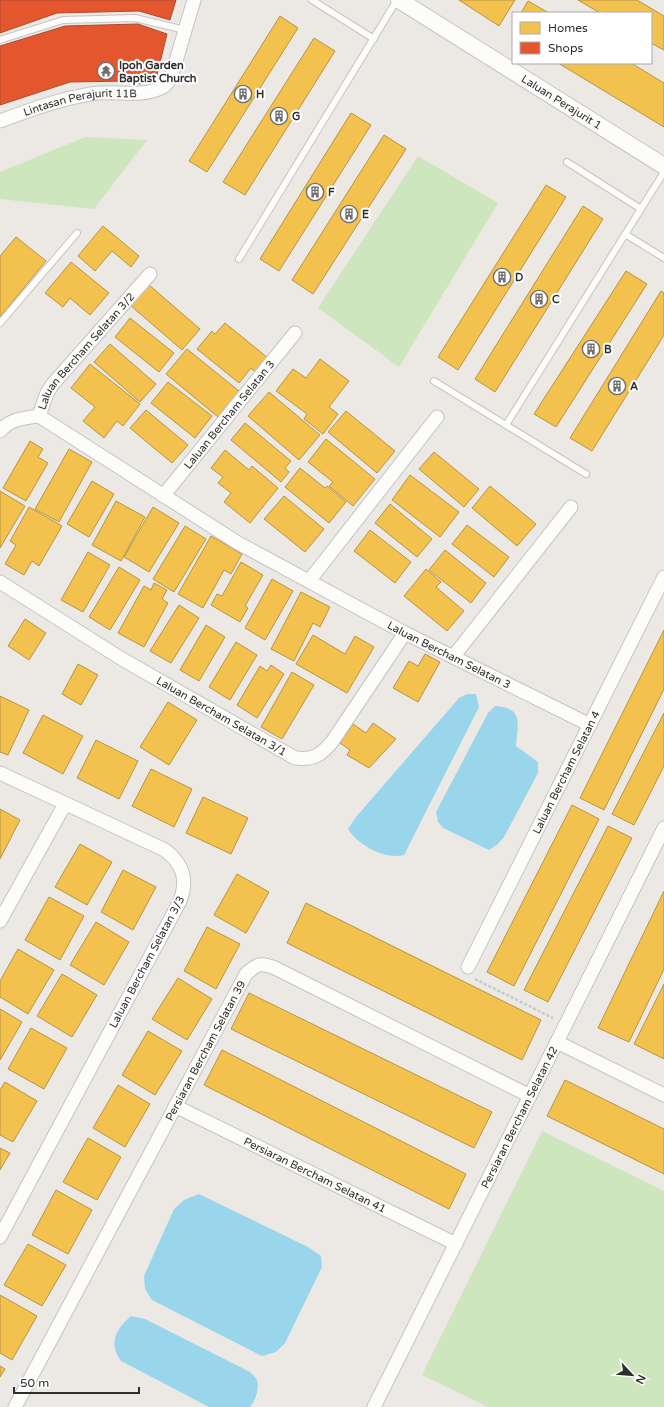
<svg xmlns="http://www.w3.org/2000/svg" width="664" height="1407" font-family="'Varela Round',sans-serif">
	<rect width="100%" height="100%" fill="#ece8e4"/>
	<path fill="#cee6be" d="M85,137L147,140L94,209L0,199V172Z
		M418,156L498,203L399,367L318,308Z
		M542,1131L664,1191V1407H488L422,1375Z"/>
	<path fill="#99d6ec" d="M467,694H476L479,707L404,855C385,860 358,845 348,829L356,817L459,698Z
		M495,706C525,708 517,725 516,746L538,762V773L504,837L497,845L489,850L443,828L438,822L436,812L488,713Z
		M199,1194L308,1247L321,1256L322,1267L285,1343L276,1352L262,1356L152,1300L145,1289L144,1276L174,1209L184,1200Z
		M131,1316L145,1319L250,1372C252,1374 256,1378 257,1380C260,1388 255,1401 250,1407H209L121,1361C108,1343 116,1329 131,1316Z"/>
	<path fill="#f2c14e" stroke="#b79544" d="M459,0H515L499,26Z
		M578,0H637L664,16V50L651,43V13H600Z
		M528,1L549,13H521Z
		M280,16L298,28L207,172L189,161Z
		M314,38L335,51L245,195L223,182Z
		M558,63H631L664,83V127Z
		M351,113L371,125L279,271L260,259Z
		M384,135L406,149L313,294L292,280Z
		M546,185L566,197L458,370L438,357Z
		M583,206L603,219L495,392L475,379Z
		M103,226L139,256L131,267L112,251L95,271L78,256Z
		M16,237L46,261L0,317V256Z
		M71,262L109,293L90,315L70,298L63,307L45,293Z
		M626,271L647,284L556,427L534,414Z
		M148,284L200,329L182,350L130,305Z
		M661,291L664,293V335L592,451L570,438Z
		M130,318L174,353L159,372L115,337Z
		M225,323L268,358L257,373L251,368L239,383L197,349L212,331L215,334Z
		M110,344L156,384L140,402L94,362Z
		M187,349L239,391L218,417L166,374Z
		M320,359L349,381L329,407L338,414L323,434L304,419L307,414L276,391L293,369L306,378Z
		M90,364L140,404L123,426L117,421L104,438L83,421L95,407L71,388Z
		M168,382L212,416L195,438L151,403Z
		M269,392L320,435L299,460L248,416Z
		M146,410L188,445L172,463L130,428Z
		M346,411L395,451L377,473L328,432Z
		M245,423L291,461L285,468L289,472L281,482L231,440Z
		M326,439L375,479L353,506L329,486L333,482L308,462Z
		M30,441L43,449L38,457L48,463L26,501L3,488Z
		M69,449L92,462L59,522L35,509Z
		M225,450L249,470L252,466L278,488L250,523L224,502L231,493L218,483L223,477L211,468Z
		M434,452L479,489L464,507L419,469Z
		M300,468L325,488L327,486L346,502L329,523L285,487Z
		M410,475L459,512L440,537L392,500Z
		M92,481L114,494L89,537L67,524Z
		M490,486L536,524L517,546L472,508Z
		M0,491L25,506L0,548Z
		M284,496L324,529L305,552L264,519Z
		M116,501L145,517L121,561L92,545Z
		M390,504L432,539L417,557L375,523Z
		M29,507L62,526L39,566L32,561L24,575L5,564L16,545L10,541Z
		M153,507L179,523L149,572L124,557Z
		M467,525L509,557L494,577L452,544Z
		M185,526L206,539L174,592L153,579Z
		M370,530L411,562L395,583L354,551Z
		M211,536L242,554L231,574L224,570L203,608L178,594Z
		M445,550L486,583L471,603L429,570Z
		M88,552L110,565L83,612L61,600Z
		M241,562L263,575L245,606L248,608L240,622L211,605L217,594L222,596Z
		M119,567L140,580L110,630L89,617Z
		M426,569L441,582L436,587L464,611L447,631L404,596Z
		M272,579L293,591L265,640L245,628Z
		M154,583L167,590L162,599L168,603L144,647L118,633L144,586L151,590Z
		M301,592L330,607L320,627L313,623L294,661L271,649Z
		M179,605L199,618L171,663L150,651Z
		M25,619L46,633L29,660L8,646Z
		M206,625L225,637L199,681L180,670Z
		M664,630V689L604,810L580,798Z
		M313,635L345,654L355,636L374,647L347,693L296,664Z
		M236,642L257,655L230,700L209,687Z
		M425,654L440,662L418,702L393,688L409,661L418,666Z
		M78,664L98,675L81,705L62,694Z
		M271,665L284,674L257,718L237,705L260,666L267,671Z
		M292,672L314,685L282,739L261,727Z
		M0,696L29,710L8,755L0,752Z
		M168,702L197,720L169,765L140,747Z
		M664,713V766L634,825L612,814Z
		M43,715L83,736L63,774L23,753Z
		M373,723L396,739L369,768L347,755L350,750L340,743L353,724L366,733Z
		M96,740L138,761L119,799L77,778Z
		M151,769L192,789L174,827L132,806Z
		M203,797L248,818L231,854L186,833Z
		M572,805L599,819L514,986L487,972Z
		M0,809L20,820L0,859Z
		M608,826L632,838L548,1002L524,990Z
		M80,844L112,862L87,905L55,887Z
		M123,870L156,887L133,930L101,912Z
		M237,874L269,892L246,933L214,915Z
		M664,891V969L629,1042L598,1028Z
		M49,897L84,916L60,960L25,940Z
		M306,903L541,1020L522,1060L287,943Z
		M96,922L129,942L104,985L70,965Z
		M207,927L240,944L216,989L184,971Z
		M18,949L54,970L28,1014L0,997V981Z
		M62,974L97,995L72,1037L37,1016Z
		M178,978L212,999L187,1040L152,1019Z
		M664,984V1059L634,1044Z
		M249,993L492,1112L474,1148L231,1029Z
		M0,1009L22,1022L0,1060Z
		M31,1028L67,1048L44,1089L8,1069Z
		M148,1031L182,1051L155,1095L122,1075Z
		M222,1050L466,1174L449,1209L204,1085Z
		M565,1080L664,1129V1174L547,1116Z
		M5,1082L37,1101L13,1142L0,1135V1090Z
		M118,1085L150,1104L125,1147L93,1128Z
		M88,1138L121,1157L97,1200L63,1182Z
		M0,1148L10,1153L0,1170Z
		M56,1190L92,1210L68,1254L32,1235Z
		M28,1244L66,1265L42,1306L4,1285Z
		M0,1295L37,1316L12,1360L0,1353Z
		M0,1366L5,1369L0,1377Z"/>
	<path fill="#e4572e" stroke="#ad4b2e" d="M0,0H176L170,20L139,11L57,13L0,33Z
		M138,24L167,34L157,75L140,84L128,81L70,82L0,105V46L65,26Z"/>
	<g fill="none" stroke-linecap="round" stroke-linejoin="round">
		<defs>
			<path id="service" d="M312,0L374,39
				M0,40L63,20L135,18L185,30
				M567,162L641,209
				M625,234L664,258
				M239,259L397,0
				M0,323L77,233
				M434,381L586,474
				M506,425L664,172"/>
			<g id="minor">
				<path id="s1" d="M0,121C30,110 59,99 91,94C114,90 140,98 161,88C168,85 171,78 173,71L194,0"/>
				<path id="s2" d="M39,416L238,543L405,633L590,725"/>
				<path id="s3" d="M0,431C10,419 24,418 39,416L47,393L52,385L150,274"/>
				<path id="s4" d="M163,496L295,333"/>
				<path d="M309,581L437,417"/>
				<path id="s5" d="M0,582L122,659L295,758C313,760 320,756 332,742L405,633"/>
				<path d="M453,657L571,507"/>
				<path d="M0,773L165,850C183,864 188,879 180,901L0,1237"/>
				<path d="M0,921L65,804"/>
				<path id="s6" d="M468,967L664,577"/>
				<path d="M557,1042L664,1095"/>
				<path id="s7" d="M175,1106L456,1244"/>
				<path id="s8" d="M15,1407L246,974C257,964 260,962 275,968L530,1096"/>
				<path id="s9" d="M374,1407L664,828"/>
			</g>
			<g id="tertiary">
				<path id="s10" d="M399,0L664,166"/>
			</g>
		</defs>
		<use href="#service" stroke="#c5c4c5" stroke-width="8"/>
		<use href="#minor" stroke="#c5c4c5" stroke-width="15"/>
		<use href="#tertiary" stroke="#c5c4c5" stroke-width="18"/>
		<path stroke="#c9c9c8" stroke-width="2.5" stroke-dasharray="3 2" stroke-linecap="butt" d="M475,979L553,1018"/>
		<use href="#service" stroke="#fcfcfb" stroke-width="6"/>
		<use href="#minor" stroke="#fcfcfb" stroke-width="13"/>
		<use href="#tertiary" stroke="#fcfcfb" stroke-width="16"/>
	</g>
	<defs>
		<symbol id="temple-ring" viewBox="-11 -11 22 22"><circle r="9.5" fill="#fff" stroke="#706f6e" stroke-width="1.5"/><path d="M0-6L5-2H3V0L6.5 2.5H4V6H1.5V3h-3V6H-4V2.5H-6.5L-3 0V-2H-5Z" fill="#706f6e"/></symbol>
		<symbol id="building-ring" viewBox="-11 -11 22 22"><circle r="9.5" fill="#fff" stroke="#706f6e" stroke-width="1.5"/><path d="M-4-6H4V6H1V3H-1V6H-4ZM-2.5-4.3h1.7v1.8h-1.7ZM.8-4.3h1.7v1.8H.8ZM-2.5-1h1.7V.8h-1.7ZM.8-1h1.7V.8H.8Z" fill="#706f6e"/></symbol>
	</defs>
	<g fill-rule="evenodd">
		<use href="#temple-ring" x="96" y="61" width="20" height="20"/>
		<use href="#building-ring" x="233" y="84" width="20" height="20"/>
		<use href="#building-ring" x="269" y="106" width="20" height="20"/>
		<use href="#building-ring" x="305" y="182" width="20" height="20"/>
		<use href="#building-ring" x="339" y="204" width="20" height="20"/>
		<use href="#building-ring" x="492" y="267" width="20" height="20"/>
		<use href="#building-ring" x="529" y="289" width="20" height="20"/>
		<use href="#building-ring" x="581" y="339" width="20" height="20"/>
		<use href="#building-ring" x="607" y="376" width="20" height="20"/>
	</g>
	<g text-anchor="middle" dominant-baseline="central" stroke-width="4" stroke-linejoin="round" paint-order="stroke">
		<g font-size="11" font-weight="bold" fill="#2e2e2e" stroke="#fff" text-anchor="start">
			<text x="119" y="65">Ipoh Garden<tspan x="119" dy="13">Baptist Church</tspan></text>
			<text x="256" y="94">H</text>
			<text x="292" y="116">G</text>
			<text x="328" y="192">F</text>
			<text x="362" y="214">E</text>
			<text x="515" y="277">D</text>
			<text x="552" y="299">C</text>
			<text x="604" y="349">B</text>
			<text x="630" y="386">A</text>
		</g>
		<g font-size="11" fill="#2e2e2e" stroke="#fff">
			<text stroke="none"><textPath href="#s10" startOffset="192">Laluan Perajurit 1</textPath></text>
			<text stroke="none"><textPath href="#s1" startOffset="83">Lintasan Perajurit 11B</textPath></text>
			<text stroke="none"><textPath href="#s3" startOffset="124">Laluan Bercham Selatan 3/2</textPath></text>
			<text stroke="none"><textPath href="#s4" startOffset="105">Laluan Bercham Selatan 3</textPath></text>
			<text stroke="none"><textPath href="#s2" startOffset="475">Laluan Bercham Selatan 3</textPath></text>
			<text stroke="none"><textPath href="#s5" startOffset="259">Laluan Bercham Selatan 3/1</textPath></text>
			<text stroke="none"><textPath href="#s6" startOffset="218">Laluan Bercham Selatan 4</textPath></text>
			<text transform="translate(147 962) rotate(-62)">Laluan Bercham Selatan 3/3</text>
			<text stroke="none"><textPath href="#s8" startOffset="404">Persiaran Bercham Selatan 39</textPath></text>
			<text stroke="none"><textPath href="#s9" startOffset="324">Persiaran Bercham Selatan 42</textPath></text>
			<text stroke="none"><textPath href="#s7" startOffset="156">Persiaran Bercham Selatan 41</textPath></text>
		</g>
	</g>
	<rect x="512" y="12" width="140" height="52" fill="#ffffff" stroke="#ababab"/>
	<rect x="520" y="22" width="20" height="12" fill="#f2c14e" stroke="#ababab"/>
	<text x="548" y="32" font-size="12" fill="#2e2e2e">Homes</text>
	<rect x="520" y="42" width="20" height="12" fill="#e4572e" stroke="#ababab"/>
	<text x="548" y="52" font-size="12" fill="#2e2e2e">Shops</text>
	<g transform="translate(632 1375) rotate(116)" stroke="#ffffff" stroke-width="3" paint-order="stroke">
	<path d="M0-3L7 15L0 10L-7 15Z" fill="#2e2e2e"/>
	<text y="-6" font-size="11" font-weight="bold" text-anchor="middle" fill="#2e2e2e">N</text>
	</g>
	<path d="M14 1387v6h125v-6" fill="none" stroke="#2e2e2e" stroke-width="2"/>
	<text x="20" y="1387" font-size="12" fill="#2e2e2e" stroke="#ffffff" stroke-width="3" paint-order="stroke">50 m</text>
</svg>
